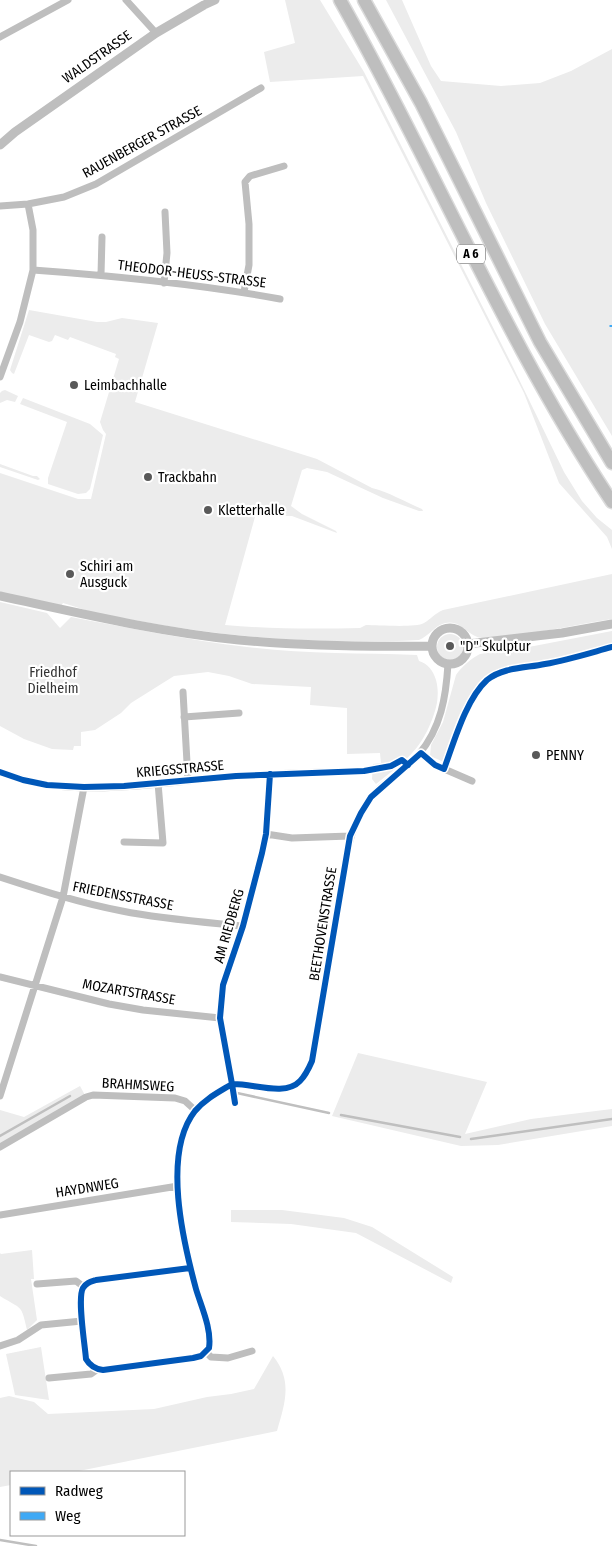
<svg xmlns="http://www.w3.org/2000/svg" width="612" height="1546" font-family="'Fira Sans Condensed',sans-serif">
	<rect width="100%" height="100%" fill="#fff"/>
	<path fill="#ececec" d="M285,0H320L364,72L513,367L564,472L582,501L597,518L612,530V549L607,537L559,483L524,393L363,76L270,82L264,52L295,43Z
		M386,0H402L431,66L441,81L501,86L540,83L571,71L612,49V436L545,324L486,203L456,132Z
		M29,310L97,322H106L122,318L158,323L135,402L317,459L372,488C389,492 405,502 422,509L423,511H419L383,498L327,472L307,468L302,470L291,506L302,514L336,531L337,533L292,516H286L258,506L225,625C270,629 315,629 360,628L366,625C377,625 416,628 424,623C431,619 434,614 443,610L612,574V619C580,624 549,631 517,635C506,636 494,638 483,638C467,637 462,619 445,623C434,626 429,636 419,640C324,645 228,638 134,620C118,617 101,615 85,610C78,608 71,605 63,603L60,608L0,596V473L78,499H91L106,434L103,430L100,422L119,359L115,357L116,354L70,337L68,340L55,335L52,341L49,342L29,335L14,374L12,373L10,370Z
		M5,390L18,396L15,402L7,400L0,403V393L2,391Z
		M23,398L90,424L103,435L90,489L86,493L78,494L48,484V478L67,422L20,404Z
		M0,464L33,476H37L40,479L38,480L0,467Z
		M0,602L47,613L60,628L71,617C129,628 188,640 247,647C303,654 360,653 417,655L419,661C428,664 433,670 436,680C439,691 438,703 434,714C422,750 405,761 376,784L372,779L373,764L381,763L380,753L347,754V708L310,705L311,687L252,684L229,676L208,672L174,676L131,703L121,713L95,730L81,732V746H74L73,750L52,749L24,739L0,726Z
		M612,631V644C591,650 570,656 549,661C529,666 500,664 484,680C463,701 455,735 444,762L430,756L431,745L443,722L456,675C461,667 472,658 480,654L534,646Z
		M437 647a13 13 0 1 1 26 0a13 13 0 1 1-26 0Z
		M358,1053L487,1082L465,1134L531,1119L612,1109V1126L498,1145L461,1146L332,1116Z
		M80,1086L86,1097L0,1147V1110L24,1117Z
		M231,1210H282L344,1218L372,1227L453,1277L451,1283L356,1233L291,1224L231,1222Z
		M32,1250L34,1279H31L37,1320L27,1330C21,1303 22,1310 0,1296V1253L1,1254Z
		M41,1347L49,1400L15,1395L6,1354Z
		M273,1356C293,1381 285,1403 277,1431L74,1472H11V1485L0,1487V1398L9,1396L34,1402L48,1414L154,1409L207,1397L231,1394L254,1389Z"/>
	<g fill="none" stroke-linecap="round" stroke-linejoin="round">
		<path stroke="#bfbfbf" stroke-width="2.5" d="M237,1093L329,1113
			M341,1115L460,1137
			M0,1136L70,1096
			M471,1139L612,1119
			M0,1540L36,1546"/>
		<defs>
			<path id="motorway" d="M340,0C434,166 506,343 612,502
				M364,0L421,103L540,342L612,463"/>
		</defs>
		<use href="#motorway" stroke="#dbdbdb" stroke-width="15"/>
		<path stroke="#bebebe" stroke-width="7" d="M126,0L156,33
			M0,37L68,0
			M0,206L28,204L64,197L96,184L261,88
			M33,270C116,276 199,284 280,299
			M101,275L102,237
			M164,283L167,253L165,212
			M244,292L249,265V224L245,182L250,176L284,166
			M0,377L20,322L33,270V230L28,204
			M183,692L188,780
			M184,717L239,713
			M421,753L435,765L472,781
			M0,772C16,777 31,783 48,785C107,793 168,782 227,777C273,773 319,772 364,771
			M270,774L266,834L262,853L243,926L223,985L220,1018L232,1084C252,1083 285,1097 300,1081C306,1075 309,1068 312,1061L346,858C351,831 360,805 381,787C393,776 409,767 419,754C441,728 446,697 448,664
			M266,834L292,838L350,836
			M124,842L163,843L158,783
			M0,877C40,890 80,903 122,911C162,919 203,922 243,926
			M0,977L109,1004L143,1010L220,1018
			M0,1096L63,897L84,787
			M0,1147L86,1097L93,1095L175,1098L185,1101L196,1111
			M0,1215L178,1186
			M190,1268L96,1280C90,1282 86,1283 83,1288C77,1298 85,1345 86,1359C90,1366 95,1369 103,1370L193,1358L201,1356L209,1348C212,1329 201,1306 196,1289C183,1241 162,1153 195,1111C205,1099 219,1092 232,1084L235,1103
			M37,1284L76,1281L84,1287
			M0,1346L18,1340L41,1325L82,1321
			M206,1352L211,1357L228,1358L252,1351
			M49,1378L91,1374L98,1369"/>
		<path stroke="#bebebe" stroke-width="9" d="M0,145L15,132L156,33L204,5L215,0
			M0,596C79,613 158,632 239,640C303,646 368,647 432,646
			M432 646a18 18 0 1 1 36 0a18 18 0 1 1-36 0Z
			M468,644L562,633L612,624"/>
		<use href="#motorway" stroke="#bebebe" stroke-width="12"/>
		<path stroke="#3fa9f5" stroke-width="5" stroke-dasharray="10 5" stroke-linecap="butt" d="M612,325V327"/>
		<defs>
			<path id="cycleway" d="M0,772L23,780L47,785L84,787L124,786L236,776L364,771L391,766L402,760L408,765
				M270,774L266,834L262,853L243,926L223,985L220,1018L232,1084C252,1083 285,1097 300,1081C306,1075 309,1068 312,1061L350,836L361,813L371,797L421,753L435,765L444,769C454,742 466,699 487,680C503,667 527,668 545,664C568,660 590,653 612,647
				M190,1268L96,1280C90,1282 86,1283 83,1288C77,1298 85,1345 86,1359C90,1366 95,1369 103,1370L193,1358L201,1356L209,1348C212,1329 201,1306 196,1289C183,1241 162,1153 195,1111C205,1099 219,1092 232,1084L235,1103"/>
		</defs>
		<use href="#cycleway" stroke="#fff" stroke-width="9"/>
		<use href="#cycleway" stroke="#0057b8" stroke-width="6"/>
	</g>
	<g fill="#595959" stroke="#fff" stroke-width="2">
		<circle cx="74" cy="385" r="5"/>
		<circle cx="148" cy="477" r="5"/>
		<circle cx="208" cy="510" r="5"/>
		<circle cx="70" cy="574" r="5"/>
		<circle cx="450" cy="646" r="5"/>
		<circle cx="536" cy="755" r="5"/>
	</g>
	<g text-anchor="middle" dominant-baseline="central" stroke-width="4.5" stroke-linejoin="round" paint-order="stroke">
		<rect fill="#fff" stroke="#4c4c4c" stroke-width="1" x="457" y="244.5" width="28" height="19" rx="4"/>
		<g font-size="12" font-weight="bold" fill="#000">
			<text x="471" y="254">A 6</text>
		</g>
		<g font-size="14" fill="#000" stroke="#fff">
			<text transform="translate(97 57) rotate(-35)">WALDSTRASSE</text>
			<text transform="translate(142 142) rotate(-29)">RAUENBERGER STRASSE</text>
			<text transform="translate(192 274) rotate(7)">THEODOR-HEUSS-STRASSE</text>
			<text transform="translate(180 769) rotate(-5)">KRIEGSSTRASSE</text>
			<text transform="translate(123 896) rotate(11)">FRIEDENSSTRASSE</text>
			<text transform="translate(323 924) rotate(-81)">BEETHOVENSTRASSE</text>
			<text transform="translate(229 926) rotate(-74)">AM RIEDBERG</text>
			<text transform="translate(129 992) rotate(10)">MOZARTSTRASSE</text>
			<text transform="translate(138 1085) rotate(3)">BRAHMSWEG</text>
			<text transform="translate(87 1188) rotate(-9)">HAYDNWEG</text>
		</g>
		<g font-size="14" fill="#000" stroke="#fff" text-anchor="start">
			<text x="84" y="385">Leimbachhalle</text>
			<text x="158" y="477">Trackbahn</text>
			<text x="218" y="510">Kletterhalle</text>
			<text x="80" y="566">Schiri am<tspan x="80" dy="16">Ausguck</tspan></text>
			<text x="460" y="646">"D" Skulptur</text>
			<text x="546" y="755">PENNY</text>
		</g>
		<g font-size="14" fill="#333" stroke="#fff">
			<text x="53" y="672">Friedhof<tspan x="53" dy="16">Dielheim</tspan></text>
		</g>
	</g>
	<rect x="10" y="1471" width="175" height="65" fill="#ffffff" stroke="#999999"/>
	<rect x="20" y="1487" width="25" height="8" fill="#0057b8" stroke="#999999"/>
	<text x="55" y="1496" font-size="15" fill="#000000">Radweg</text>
	<rect x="20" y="1512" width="25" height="8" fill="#3fa9f5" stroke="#999999"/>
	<text x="55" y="1521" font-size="15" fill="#000000">Weg</text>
</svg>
